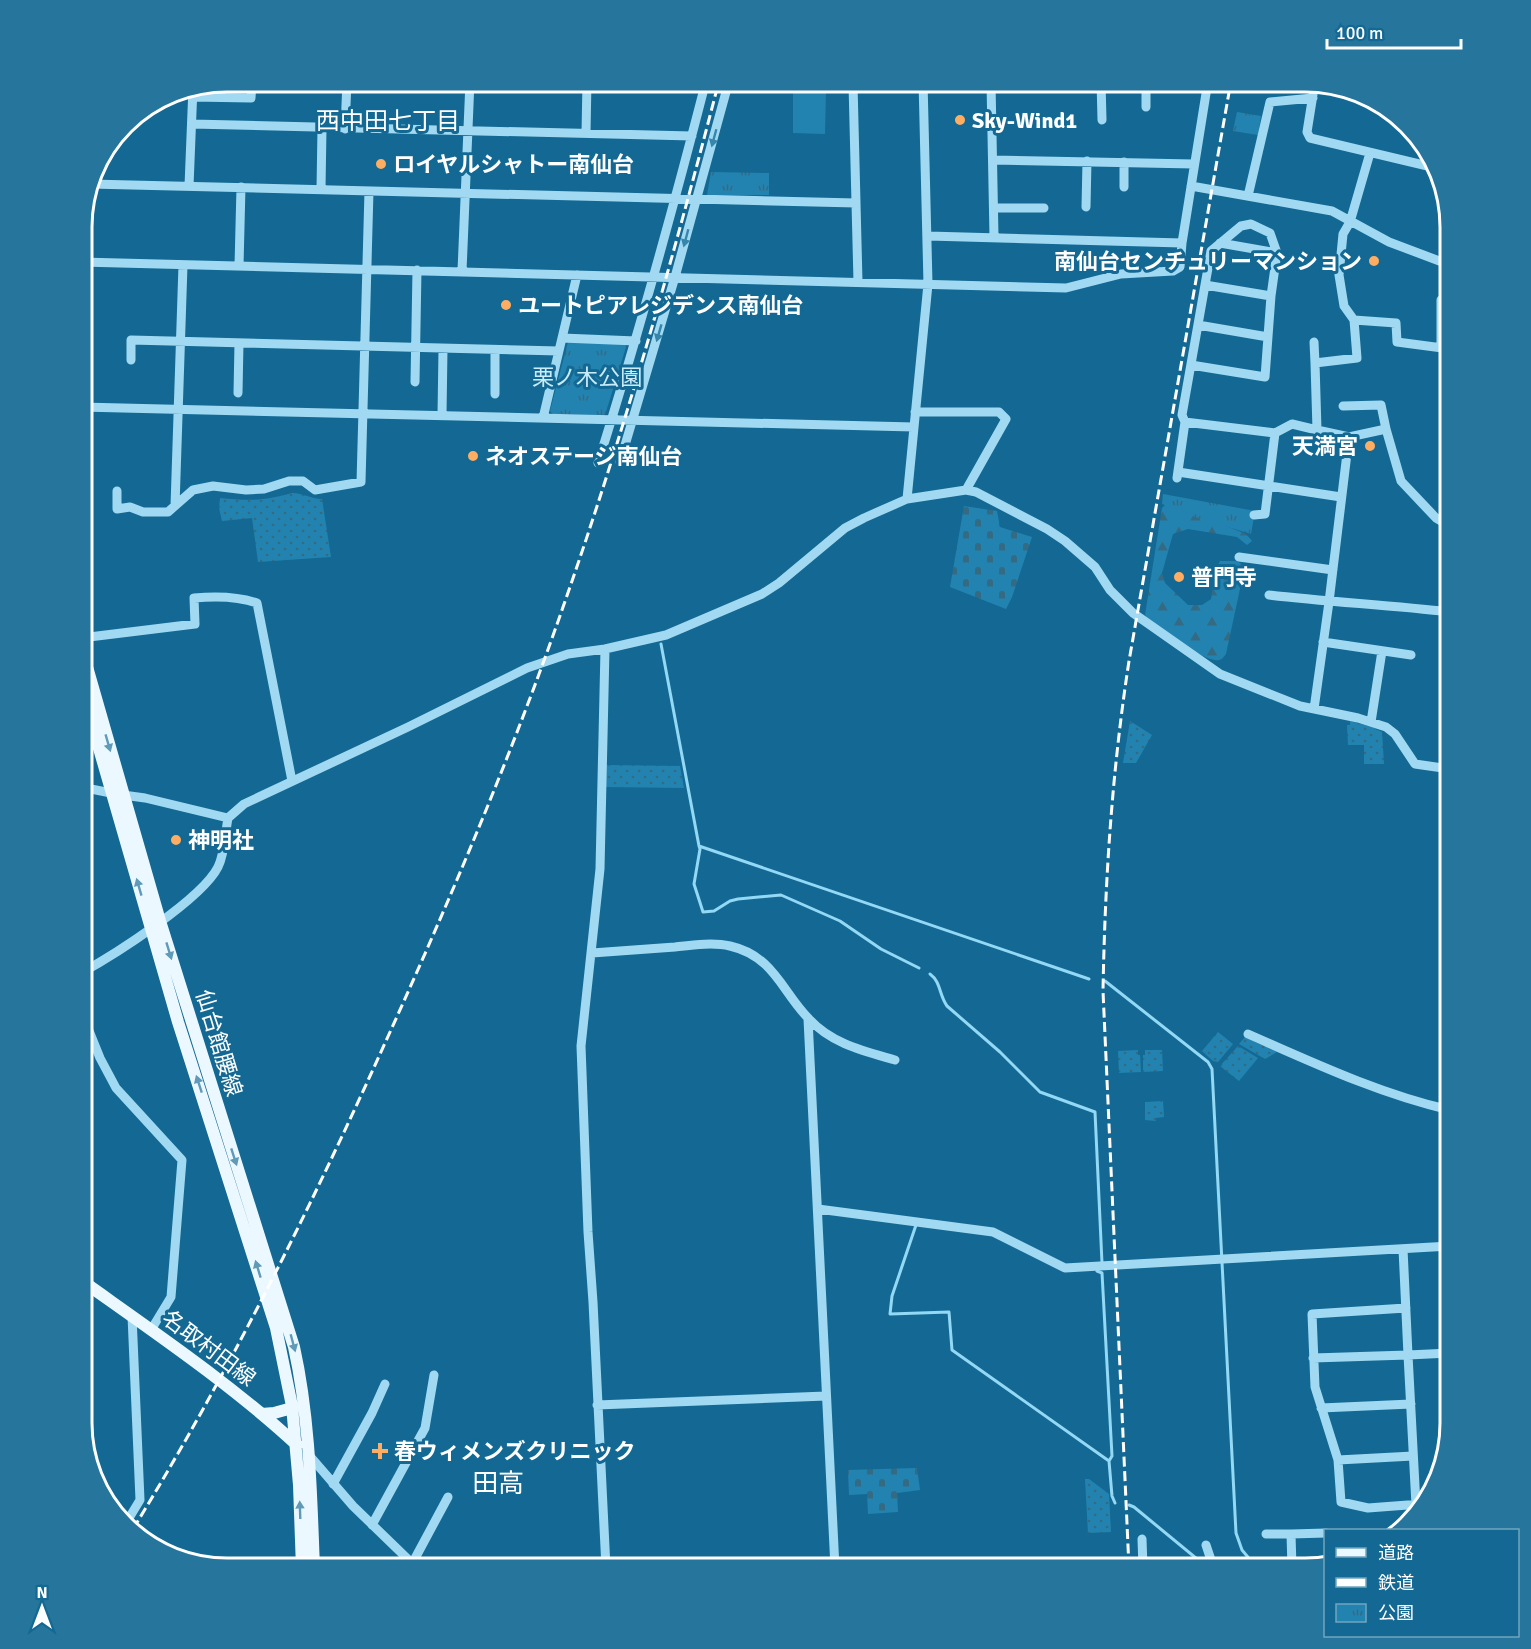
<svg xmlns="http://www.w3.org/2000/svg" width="1531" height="1649" font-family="Signika,'Noto Sans JP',sans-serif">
	<defs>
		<pattern id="grass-dots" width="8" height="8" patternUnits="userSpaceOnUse" patternTransform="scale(1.5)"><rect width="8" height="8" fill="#2283b0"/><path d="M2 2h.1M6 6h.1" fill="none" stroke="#356a83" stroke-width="1.8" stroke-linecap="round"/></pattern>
		<pattern id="forest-firs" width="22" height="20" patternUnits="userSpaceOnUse" patternTransform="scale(1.5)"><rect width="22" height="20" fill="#2283b0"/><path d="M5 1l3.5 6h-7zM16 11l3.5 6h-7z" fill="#356a83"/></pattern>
		<pattern id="cemetery-stones" width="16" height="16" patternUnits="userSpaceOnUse" patternTransform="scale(1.5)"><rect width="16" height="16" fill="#2283b0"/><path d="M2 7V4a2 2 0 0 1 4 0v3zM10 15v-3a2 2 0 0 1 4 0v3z" fill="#356a83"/></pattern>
		<pattern id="park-tufts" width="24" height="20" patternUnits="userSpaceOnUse" patternTransform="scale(1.5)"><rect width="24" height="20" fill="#2283b0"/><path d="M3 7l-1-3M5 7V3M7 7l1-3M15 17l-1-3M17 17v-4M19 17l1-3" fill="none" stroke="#356a83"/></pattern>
	</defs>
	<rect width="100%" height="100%" fill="#136993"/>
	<path fill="url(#grass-dots)" d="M292,493C303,493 311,499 322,499L331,557L258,562L252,518L222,521L219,508L220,498C248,501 264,501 292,493Z
		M1130,721L1152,735L1136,763H1123Z
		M1350,721L1372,727L1382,732L1384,764H1364V745H1348L1347,725H1350Z
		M606,765L680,766L684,788L606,787Z
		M1218,1032L1233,1044L1218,1062L1213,1061L1202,1051Z
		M1245,1037L1277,1052L1265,1059L1239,1044Z
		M1238,1046L1258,1058L1239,1081L1220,1066Z
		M1138,1050V1055H1140L1141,1072L1119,1073L1118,1051Z
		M1145,1050H1162L1163,1071L1143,1072V1055H1145Z
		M1163,1101L1164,1117L1156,1118V1121L1145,1120V1102Z
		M1085,1479H1089L1109,1494L1111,1532L1088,1533Z"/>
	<path fill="url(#forest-firs)" d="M1167,503L1246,534L1252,541L1247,545L1237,537L1188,529L1173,534L1162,573L1165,583L1188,605H1202L1211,599L1216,569L1220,561H1236L1242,564L1244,570L1226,654C1223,658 1221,661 1215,660C1199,658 1164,631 1149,621L1145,615L1162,508Z"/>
	<path fill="url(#cemetery-stones)" d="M964,506L997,511L1000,527L1032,537L1012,597L1006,609L950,587Z
		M917,1468L920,1490L897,1493L898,1512L868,1514L867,1494L849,1495L848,1470Z"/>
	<path fill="url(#park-tufts)" d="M1237,112L1261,116L1258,135L1233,131Z
		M711,172L769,173V195H707Z
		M568,342L625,344L626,347L605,415L553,414L550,411Z
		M1163,494L1255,511L1251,534L1201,519L1162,504Z"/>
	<path fill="#2283b0" d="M793,88L826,89L825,134L793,133Z"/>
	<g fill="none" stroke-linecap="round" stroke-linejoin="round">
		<path stroke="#93d8f5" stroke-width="3" d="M661,644L699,846L1089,979
			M699,846L700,849L694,884L703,912L714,911L730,901L738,899L781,895L840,921L881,949L919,968
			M930,974C941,982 939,995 947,1006L1000,1052L1040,1092L1095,1112L1102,1263L1100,1264
			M1105,981L1208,1062L1212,1069L1236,1533L1242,1550L1257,1568
			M916,1225L892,1296L890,1314L949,1312L952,1350L1109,1461L1112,1496L1115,1503
			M1097,1271L1102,1273L1112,1456L1109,1461
			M1129,1505L1134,1507L1208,1568"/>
		<path stroke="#a1d9f2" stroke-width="9" d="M786,81L918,84L1062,81
			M1101,81L1102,120
			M1315,82L1307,132L1310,138L1436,168
			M991,83L994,237
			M853,84L858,282
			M193,97L251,98L252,81
			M1146,107V81
			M192,124L692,136
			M345,129L347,81
			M586,133L587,81
			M1370,153L1350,222L1343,234L1339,275L1344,306L1354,320L1357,358L1315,363L1317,430L1349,437L1386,429L1401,481L1436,518L1450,526
			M993,160L1194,164
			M90,184L856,203
			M189,186L193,87
			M1191,186L1332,211L1389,242L1450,265
			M1124,187V162
			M321,189L322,128
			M1248,196L1270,102L1313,98
			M1086,207L1087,161
			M994,208H1044
			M928,236L1182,243
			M1220,243L1277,253
			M81,262L1066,288L1121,274L1173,271L1180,267L1182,243L1208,81
			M239,266L241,187
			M462,271L470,81
			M1205,285L1271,296
			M1354,320L1396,323L1397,342L1450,349
			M1198,325L1268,337
			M562,338L636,341
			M1314,342L1315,363
			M1441,347V300
			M131,360V340L559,351
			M415,382L417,270
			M238,393L239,343
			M495,394V350
			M1343,406L1381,405L1386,429
			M81,407L914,427
			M915,412H999L1006,419L966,490
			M442,415L443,349
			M543,418L577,275
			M1185,422L1182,415L1211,251L1241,226L1251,224L1270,233L1277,253L1271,296L1265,377L1191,365
			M620,462L675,277L729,81
			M598,463C638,336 673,209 706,81
			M1178,472L1341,497
			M1177,478L1185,422L1275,433L1292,424L1317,430
			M117,491V509L130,507L143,512H168L193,490L213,486L246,490L264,489L289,481H303L315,490L361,482L369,191
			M907,499L928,284L923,81
			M175,506L183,265
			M1254,515L1265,514L1275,433
			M1239,557L1333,570
			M1269,595C1329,602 1390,605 1450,612
			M81,638L195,624L194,598C215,596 237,596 257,603L292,781
			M1323,642L1411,655
			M605,649L600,869L581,1046L588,1232L593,1302L606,1568
			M1314,709L1329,602L1349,437
			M1371,722L1382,651
			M81,787L111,793
			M123,795L145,798L228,818
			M592,953C620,951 647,949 675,947C692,945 713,942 730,946C774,956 782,992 809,1019C832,1044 864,1051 895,1060
			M81,973C114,955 202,899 218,867C225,853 225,834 228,818L244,804L408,727L527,668L568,654L605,649L666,635L762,594L779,583L845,528L864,518L907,499L966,490L976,492L1047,529L1065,541L1095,567L1110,590L1133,613L1220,674L1300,706L1358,718L1386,727L1395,734L1415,764L1450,769
			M81,1011L100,1058L116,1088L182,1160L171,1297L151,1330
			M808,1019L835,1568
			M1248,1034C1314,1063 1380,1094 1450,1110
			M818,1209L993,1232L1065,1268L1450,1246
			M1403,1249L1408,1355L1450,1353
			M1406,1308L1312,1314L1315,1387L1338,1460L1341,1502L1368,1508L1421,1504
			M1313,1358L1408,1355L1416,1505
			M597,1405L826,1396
			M1321,1408L1411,1404
			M308,1454L353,1506L417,1568
			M1338,1460L1413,1456
			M333,1484L372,1413L385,1384
			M126,1523L140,1500L132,1316
			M372,1525L425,1428L434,1375
			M1266,1534H1291
			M1142,1539L1143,1568
			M1206,1545L1212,1563L1217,1568
			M412,1564L448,1497
			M1292,1568L1291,1534L1326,1533"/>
		<path stroke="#ecf8ff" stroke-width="12" d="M81,274L87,197
			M81,646L160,921L294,1347C310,1419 311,1494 314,1568
			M81,686L178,1022L276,1328L292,1406L299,1485L302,1568
			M81,1280C154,1332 231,1384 297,1445
			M262,1414L274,1413L292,1408"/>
		<path stroke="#fff" stroke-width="3" stroke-dasharray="10 4.5" stroke-linecap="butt" d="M133,1529C222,1384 299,1231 370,1076C440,923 507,768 562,610C623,436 673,259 719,81
			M1129,1568L1103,991C1105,880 1112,771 1129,661L1231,81"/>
	</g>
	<defs><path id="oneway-solid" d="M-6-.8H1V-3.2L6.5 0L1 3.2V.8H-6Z" transform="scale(1.5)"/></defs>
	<g fill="#3685ab">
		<use href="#oneway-solid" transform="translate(714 138) rotate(105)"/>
		<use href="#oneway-solid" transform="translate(686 238) rotate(105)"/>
		<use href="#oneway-solid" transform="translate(659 333) rotate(106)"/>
	</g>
	<g fill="#5f9bb9">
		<use href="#oneway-solid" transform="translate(108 743) rotate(74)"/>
		<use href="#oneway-solid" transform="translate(139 887) rotate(-106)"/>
		<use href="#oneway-solid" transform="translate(169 951) rotate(73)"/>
		<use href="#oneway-solid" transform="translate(199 1084) rotate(-108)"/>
		<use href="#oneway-solid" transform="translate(234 1157) rotate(72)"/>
		<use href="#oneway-solid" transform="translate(258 1269) rotate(-107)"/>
		<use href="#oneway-solid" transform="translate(293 1343) rotate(75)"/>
		<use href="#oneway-solid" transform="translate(300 1510) rotate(-92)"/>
	</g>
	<g fill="#ffad62" stroke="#136993" stroke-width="2">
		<circle cx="960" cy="120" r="6"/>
		<circle cx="381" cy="164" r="6"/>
		<circle cx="1374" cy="261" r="6"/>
		<circle cx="506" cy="305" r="6"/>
		<circle cx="1370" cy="446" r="6"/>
		<circle cx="473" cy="456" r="6"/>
		<circle cx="1179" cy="577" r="6"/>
		<circle cx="176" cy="840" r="6"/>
		<path d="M377 1442h6v6h6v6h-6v6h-6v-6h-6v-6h6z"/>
	</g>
	<g text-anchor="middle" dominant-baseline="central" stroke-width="6" stroke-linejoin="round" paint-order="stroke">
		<g font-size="22" font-weight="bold" fill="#fff" stroke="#136993" text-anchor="start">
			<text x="972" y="120">Sky-Wind1</text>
			<text x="393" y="164">ロイヤルシャトー南仙台</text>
			<text x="1362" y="261" text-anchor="end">南仙台センチュリーマンション</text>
			<text x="518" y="305">ユートピアレジデンス南仙台</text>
			<text x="1358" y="446" text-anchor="end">天満宮</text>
			<text x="485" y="456">ネオステージ南仙台</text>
			<text x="1191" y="577">普門寺</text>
			<text x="188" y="840">神明社</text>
			<text x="394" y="1451">春ウィメンズクリニック</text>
		</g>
		<g font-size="22" fill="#c9ecfc" stroke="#136993">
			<text x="587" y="377">栗ノ木公園</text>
		</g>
		<g font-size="22" fill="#fff" stroke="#136993">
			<text transform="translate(219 1043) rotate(73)">仙台館腰線</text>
			<text transform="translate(209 1348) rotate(37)">名取村田線</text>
		</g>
		<g font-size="24" fill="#fff" stroke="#136993">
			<text x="388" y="121">西中田七丁目</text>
		</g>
		<g font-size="26" fill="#fff" stroke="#136993">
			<text x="498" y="1484">田高</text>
		</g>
	</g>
	<path d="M0 0H1531V1649H0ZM227 92H1305A135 135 0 0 1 1440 227V1423A135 135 0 0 1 1305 1558H227A135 135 0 0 1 92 1423V227A135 135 0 0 1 227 92Z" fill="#26759c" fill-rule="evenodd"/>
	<path fill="none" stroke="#fff" stroke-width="3" d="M227 92H1305A135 135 0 0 1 1440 227V1423A135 135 0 0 1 1305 1558H227A135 135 0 0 1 92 1423V227A135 135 0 0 1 227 92Z"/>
	<rect x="1324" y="1529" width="195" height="108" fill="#136993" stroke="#71a5be" stroke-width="1.5"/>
	<rect x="1336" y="1548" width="30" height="9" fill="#ecf8ff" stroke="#71a5be" stroke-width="1.5"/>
	<text x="1378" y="1559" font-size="18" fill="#ffffff">道路</text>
	<rect x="1336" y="1578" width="30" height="9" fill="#ffffff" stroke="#71a5be" stroke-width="1.5"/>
	<text x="1378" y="1589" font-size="18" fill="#ffffff">鉄道</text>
	<rect x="1336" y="1604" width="30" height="18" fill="url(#park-tufts)" stroke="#71a5be" stroke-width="1.5"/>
	<text x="1378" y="1619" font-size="18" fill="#ffffff">公園</text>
	<g transform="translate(42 1607)" stroke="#136993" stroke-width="4.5" paint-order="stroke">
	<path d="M0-4.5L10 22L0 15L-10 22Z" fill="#ffffff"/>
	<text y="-9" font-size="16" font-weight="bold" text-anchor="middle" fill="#ffffff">N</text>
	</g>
	<path d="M1327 39v9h134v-9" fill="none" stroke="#ffffff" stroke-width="3"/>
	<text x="1336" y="39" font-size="18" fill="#ffffff" stroke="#136993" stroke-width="4.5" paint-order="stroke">100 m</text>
</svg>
